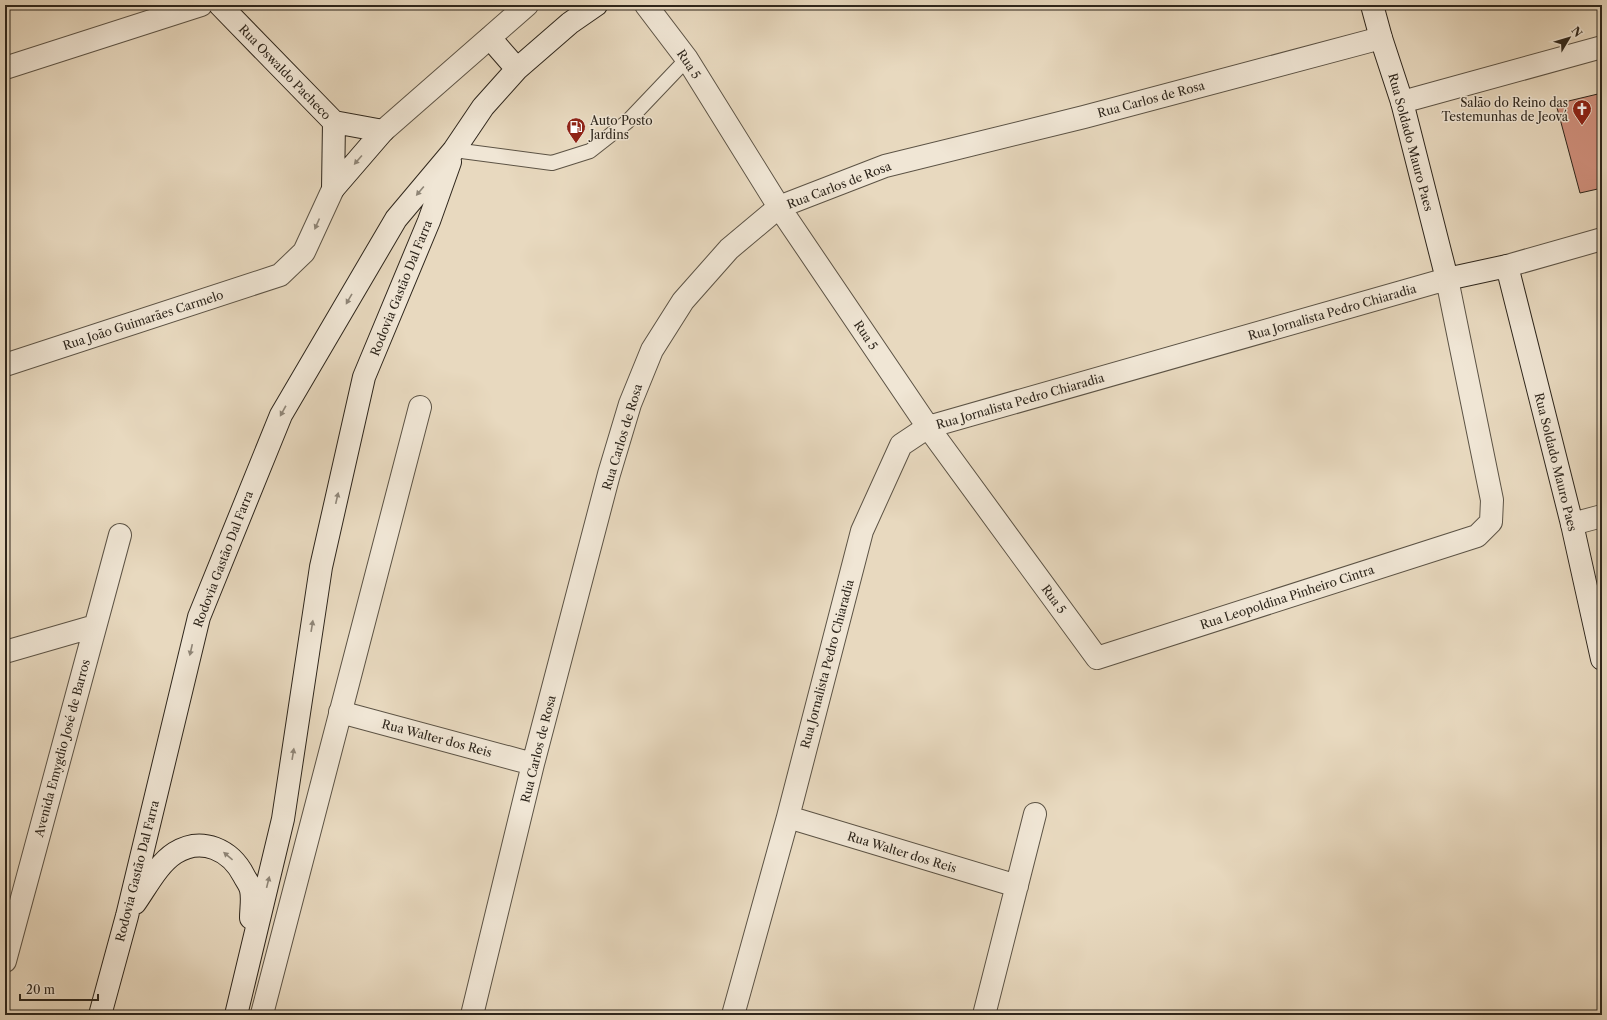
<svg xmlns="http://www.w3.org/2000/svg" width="1607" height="1020" font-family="'Libre Caslon Text',serif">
	<rect width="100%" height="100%" fill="#e8d9bf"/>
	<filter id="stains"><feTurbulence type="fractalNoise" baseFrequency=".005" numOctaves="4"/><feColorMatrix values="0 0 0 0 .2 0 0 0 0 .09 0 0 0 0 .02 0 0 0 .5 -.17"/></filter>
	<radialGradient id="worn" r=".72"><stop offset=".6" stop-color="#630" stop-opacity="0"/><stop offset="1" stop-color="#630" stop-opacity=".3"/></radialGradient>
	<path fill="#d1917e" stroke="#2e261c" d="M1602,93V188L1580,193L1556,104Z"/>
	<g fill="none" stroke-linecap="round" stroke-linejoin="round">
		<defs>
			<path id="lane" d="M454,150L552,163L590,151L627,122L687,59"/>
			<path id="street" d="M646,5L687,59L779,207L928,427L1097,658L1477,536L1491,522L1492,500L1447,279L928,427L901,445L862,531L788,817L733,1015
				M5,68L201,5
				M1402,102L1602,47
				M383,131L527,5
				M1507,266L1602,239
				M5,365L280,275L304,252L333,189
				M1572,524L1602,516
				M5,652L95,626
				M340,712L533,764
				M788,817L1017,886
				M5,961L120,535
				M262,1014L420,407
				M472,1015L533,764L609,474L630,404L652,350L683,301L729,249L779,207L885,166L1084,117L1381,38
				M984,1015L1035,814"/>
			<path id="secondary" d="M220,5L334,122
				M1372,5L1381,38L1402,102L1447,279L1507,266L1572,524L1602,659
				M490,38L517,69
				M334,122L383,131
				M333,189L383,131
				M333,189L334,122
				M135,903C147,886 158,864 175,853C202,836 231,850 244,876C246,880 250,885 251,890C253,898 251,909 251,918
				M100,1015L127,916L199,617L281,415L396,219L454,150L483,107L517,69L570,23L596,5
				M236,1015L283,819L321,567L364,377L429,221L450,162"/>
		</defs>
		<use href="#lane" stroke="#5c5345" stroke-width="16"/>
		<use href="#street" stroke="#5c5345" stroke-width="24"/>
		<use href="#secondary" stroke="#2e261c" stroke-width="24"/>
		<use href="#lane" stroke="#f0e6d5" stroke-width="14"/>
		<use href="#street" stroke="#f0e6d5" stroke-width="22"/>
		<use href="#secondary" stroke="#f0e6d5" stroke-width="22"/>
	</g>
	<defs><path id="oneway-solid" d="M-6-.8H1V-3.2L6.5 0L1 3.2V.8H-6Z"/></defs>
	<g fill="#8f8678">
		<use href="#oneway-solid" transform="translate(358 160) rotate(131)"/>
		<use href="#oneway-solid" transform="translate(420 191) rotate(130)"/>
		<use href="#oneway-solid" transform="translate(317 224) rotate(114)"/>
		<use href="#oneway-solid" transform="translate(349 299) rotate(120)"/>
		<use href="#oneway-solid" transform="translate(283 411) rotate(119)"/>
		<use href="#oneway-solid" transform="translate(337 498) rotate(-77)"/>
		<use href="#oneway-solid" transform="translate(312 626) rotate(-81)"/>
		<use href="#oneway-solid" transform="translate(191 650) rotate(103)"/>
		<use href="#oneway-solid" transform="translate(293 754) rotate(-81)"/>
		<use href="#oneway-solid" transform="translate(228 856) rotate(-140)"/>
		<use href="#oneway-solid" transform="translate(268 882) rotate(-76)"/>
	</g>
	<defs>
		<symbol id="church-pin" viewBox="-11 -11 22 30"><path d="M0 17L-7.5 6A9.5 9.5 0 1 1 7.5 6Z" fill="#8f2418" stroke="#f0e6d5"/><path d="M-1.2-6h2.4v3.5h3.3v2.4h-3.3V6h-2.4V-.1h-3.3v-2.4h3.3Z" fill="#fff"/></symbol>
		<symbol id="fuel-pin" viewBox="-11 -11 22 30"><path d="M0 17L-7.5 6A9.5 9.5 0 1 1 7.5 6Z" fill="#8f2418" stroke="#f0e6d5"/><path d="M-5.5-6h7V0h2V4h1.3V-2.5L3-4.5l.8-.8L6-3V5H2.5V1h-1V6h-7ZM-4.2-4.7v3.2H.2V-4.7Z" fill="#fff"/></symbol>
	</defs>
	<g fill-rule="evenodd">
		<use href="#church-pin" x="1571" y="98" width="22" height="30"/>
		<use href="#fuel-pin" x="565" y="116" width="22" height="30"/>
	</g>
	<g text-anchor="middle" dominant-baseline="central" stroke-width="3" stroke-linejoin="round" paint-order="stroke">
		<g font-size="12" fill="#2e261c" stroke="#f0e6d5">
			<text transform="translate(689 64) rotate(56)">Rua 5</text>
			<text transform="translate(285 72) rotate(46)">Rua Oswaldo Pacheco</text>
			<text transform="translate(1151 99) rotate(-15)">Rua Carlos de Rosa</text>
			<text transform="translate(1411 142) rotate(75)">Rua Soldado Mauro Paes</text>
			<text transform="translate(839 185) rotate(-21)">Rua Carlos de Rosa</text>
			<text transform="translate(401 288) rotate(-68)">Rodovia Gastão Dal Farra</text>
			<text transform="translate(1332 312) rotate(-16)">Rua Jornalista Pedro Chiaradia</text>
			<text transform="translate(143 320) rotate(-18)">Rua João Guimarães Carmelo</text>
			<text transform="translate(866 335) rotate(56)">Rua 5</text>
			<text transform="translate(1020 401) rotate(-16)">Rua Jornalista Pedro Chiaradia</text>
			<text transform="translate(622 437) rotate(-73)">Rua Carlos de Rosa</text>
			<text transform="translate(1556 462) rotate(76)">Rua Soldado Mauro Paes</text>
			<text transform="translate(223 559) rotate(-69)">Rodovia Gastão Dal Farra</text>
			<text transform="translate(1287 597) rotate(-18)">Rua Leopoldina Pinheiro Cintra</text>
			<text transform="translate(1054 599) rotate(54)">Rua 5</text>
			<text transform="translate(827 664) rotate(-75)">Rua Jornalista Pedro Chiaradia</text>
			<text transform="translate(437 738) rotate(15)">Rua Walter dos Reis</text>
			<text transform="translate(62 748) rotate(-75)">Avenida Emygdio José de Barros</text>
			<text transform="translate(538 749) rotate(-76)">Rua Carlos de Rosa</text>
			<text transform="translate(902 852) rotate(17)">Rua Walter dos Reis</text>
			<text transform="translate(137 871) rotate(-76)">Rodovia Gastão Dal Farra</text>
		</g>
		<g font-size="12" fill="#2e261c" stroke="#f0e6d5" text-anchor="end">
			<text x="1568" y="102">Salão do Reino das<tspan x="1568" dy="14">Testemunhas de Jeová</tspan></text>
			<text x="590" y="120" text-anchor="start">Auto Posto<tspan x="590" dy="14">Jardins</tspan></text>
		</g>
	</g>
	<rect width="1607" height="1020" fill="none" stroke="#e8d9bf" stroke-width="20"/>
	<rect x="6" y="6" width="1595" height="1008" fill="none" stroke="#2e261c" stroke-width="2"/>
	<rect x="10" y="10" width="1587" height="1000" fill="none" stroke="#2e261c"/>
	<g transform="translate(1569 38) rotate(52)" stroke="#f0e6d5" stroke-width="3" paint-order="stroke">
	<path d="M0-3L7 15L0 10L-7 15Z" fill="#2e261c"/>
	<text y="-6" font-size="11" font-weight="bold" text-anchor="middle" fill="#2e261c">N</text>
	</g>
	<path d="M20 994v6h78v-6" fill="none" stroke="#2e261c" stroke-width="2"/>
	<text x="26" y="994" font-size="12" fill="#2e261c" stroke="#f0e6d5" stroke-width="3" paint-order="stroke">20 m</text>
	<rect width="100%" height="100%" filter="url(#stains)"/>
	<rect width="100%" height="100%" fill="url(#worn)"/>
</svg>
